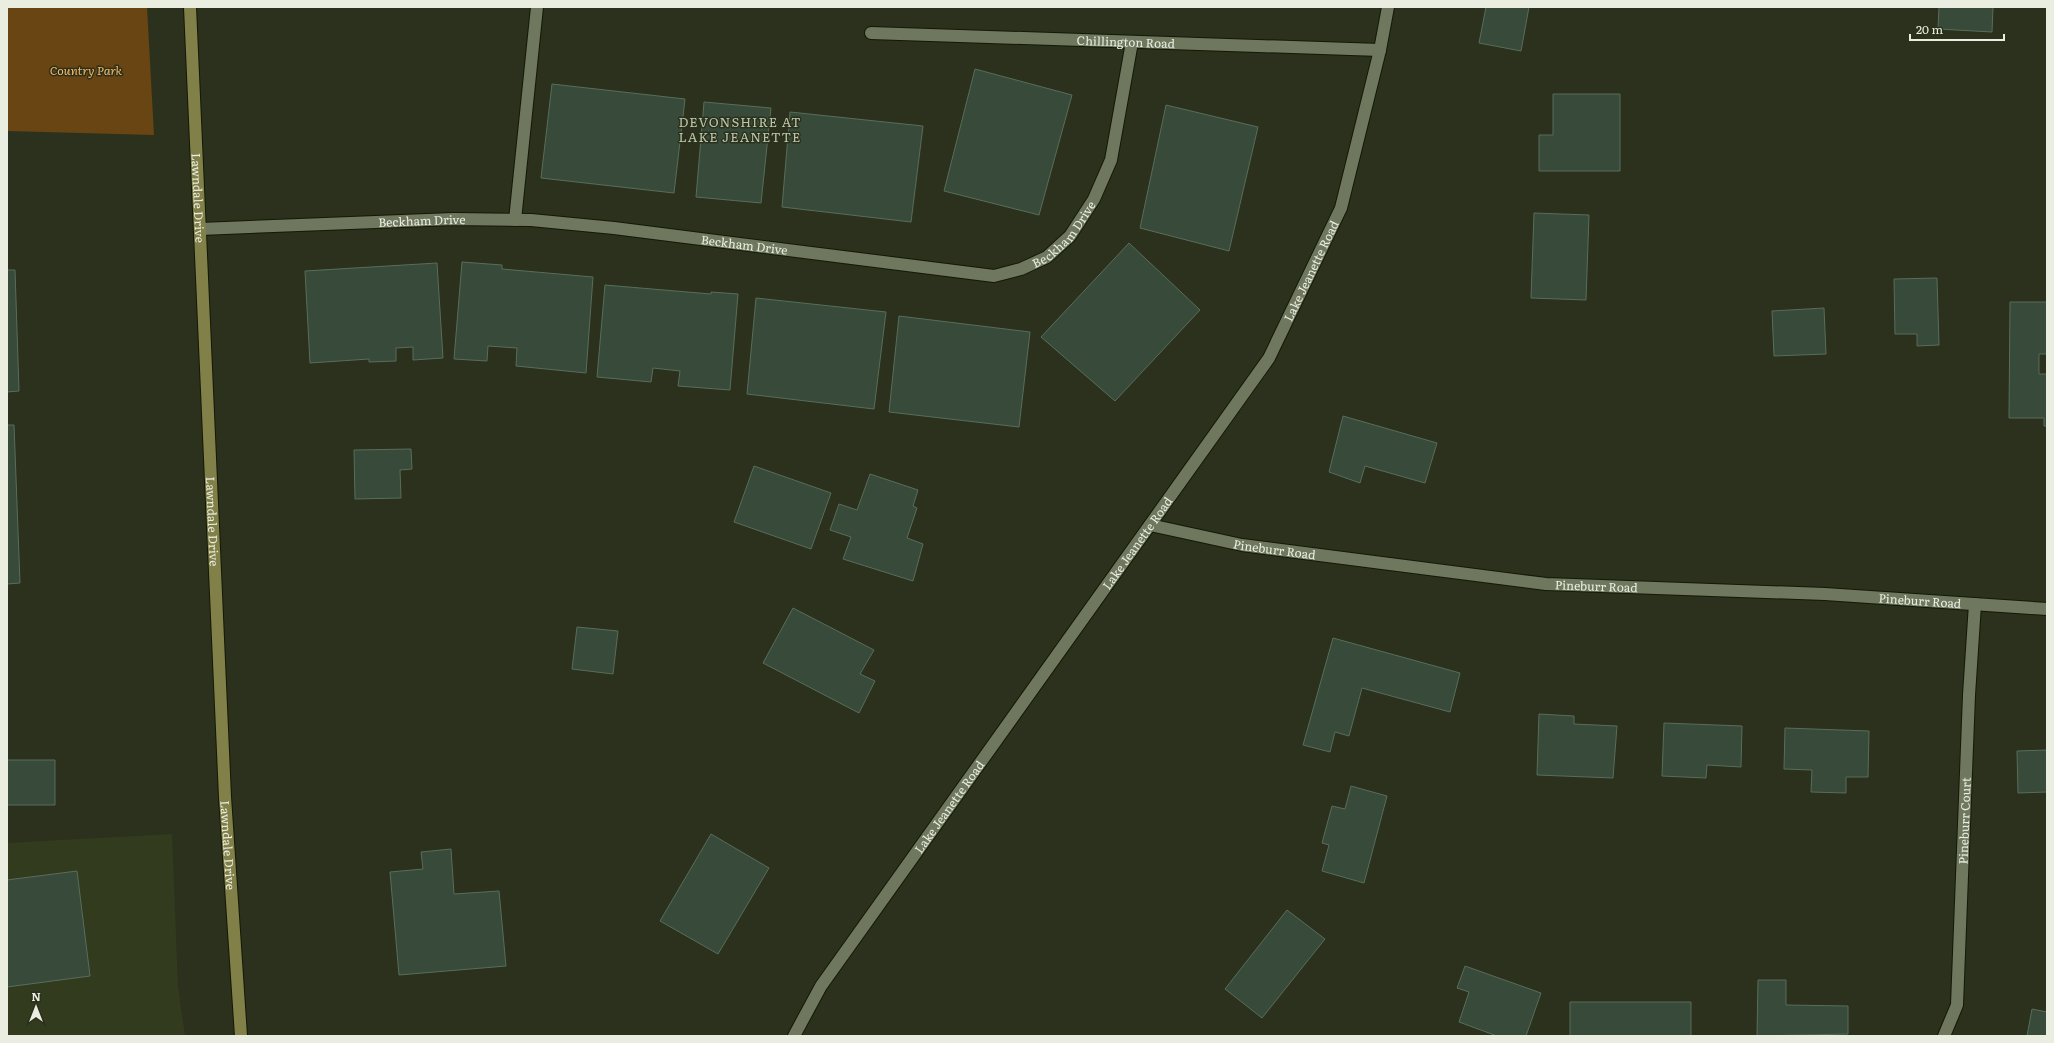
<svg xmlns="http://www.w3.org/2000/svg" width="2054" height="1043" font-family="Literata,serif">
	<rect width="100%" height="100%" fill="#2b311c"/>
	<path fill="#333b1f" d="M172,834L178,986L185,1036H7V843Z"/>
	<path fill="#694514" d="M7,7H147L154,135L7,131Z"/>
	<path fill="#384b3a" stroke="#596d5b" d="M1486,7H1529L1521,51L1479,43Z
		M1939,7H1993L1992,32L1938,29Z
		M975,69L1072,95L1039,215L944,191Z
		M552,84L685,99L674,193L541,178Z
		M1553,94H1620V171H1539V135H1553Z
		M704,102L771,108L761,203L696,197Z
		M1166,105L1258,127L1229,251L1140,228Z
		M790,112L923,126L911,222L782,207Z
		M1534,213L1589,215L1586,300L1531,298Z
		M1129,243L1200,310L1115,401L1041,337Z
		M462,262L502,265V269L593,277L586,373L516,366L517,348L488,346L487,361L454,359Z
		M437,263L443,358L413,360V347L396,348V361L369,362V359L310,363L305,271Z
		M7,270H15L19,391L7,392Z
		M1937,278L1939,345L1917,346V334H1895L1894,279Z
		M605,285L711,294V292L738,294L730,390L678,386L680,371L653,368L651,382L597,377Z
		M756,298L886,312L874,409L747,394Z
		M2010,302H2047V354H2039V374H2047V426H2044V418H2009Z
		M1824,308L1826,354L1774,356L1772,311Z
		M899,316L1030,332L1019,427L889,412Z
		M1343,416L1437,443L1425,483L1365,466L1360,483L1329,472Z
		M7,425H14L20,583L7,584Z
		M411,449L412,469L400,470L401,498L355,499L354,450Z
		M754,466L831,493L811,549L734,522Z
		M870,474L918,490L913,506L917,508L907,538L923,544L913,581L843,559L851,537L830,530L839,504L857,510Z
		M793,608L874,650L860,674L875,681L859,713L763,663Z
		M577,627L618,631L613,674L572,669Z
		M1333,638L1460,673L1450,712L1362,688L1349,736L1335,732L1330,752L1303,745Z
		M1539,714L1574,716V724L1617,726L1613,778L1537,775Z
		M1664,723L1742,726L1741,767L1707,765L1706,778L1662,776Z
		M1785,728L1869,731L1868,777H1846V793L1811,792L1812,770L1784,769Z
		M2047,750V792L2018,793L2017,751Z
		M7,760H55V805H7Z
		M1351,786L1387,796L1364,883L1322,871L1329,845L1322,843L1332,806L1345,809Z
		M711,834L769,868L718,954L660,921Z
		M451,849L454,894L499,891L506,966L399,975L390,872L423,869L421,852Z
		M77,871L90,976L7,987V880Z
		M1287,910L1325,939L1262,1018L1225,989Z
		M1465,966L1541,993L1526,1036H1497L1459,1022L1469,992L1457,988Z
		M1758,980H1786V1005L1848,1006V1034L1757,1036Z
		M1570,1002H1691V1036H1570Z
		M2032,1009L2047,1012V1036H2027Z"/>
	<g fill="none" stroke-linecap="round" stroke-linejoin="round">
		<defs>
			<g id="minor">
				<path id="s1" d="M871,33L1380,50"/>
				<path d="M515,220L537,7"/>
				<path id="s2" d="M200,229L453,219L531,220L614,228L994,276L1021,269L1047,257L1070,236L1094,199L1111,160L1132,42"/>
				<path id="s3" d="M1150,525L1242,545L1546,584L1825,594L2047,609"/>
				<path id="s4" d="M1944,1036L1957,1005L1969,695L1975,604"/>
			</g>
			<g id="tertiary">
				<path id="s5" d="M794,1036L821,986L1269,358L1341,208L1380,50L1388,7"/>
			</g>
			<g id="secondary">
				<path id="s6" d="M190,7L225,797L241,1036"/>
			</g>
		</defs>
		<use href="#minor" stroke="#131905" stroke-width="14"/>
		<use href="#tertiary" stroke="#131905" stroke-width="14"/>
		<use href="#secondary" stroke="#131905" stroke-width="14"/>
		<use href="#minor" stroke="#6f775f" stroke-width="12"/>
		<use href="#tertiary" stroke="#6f775f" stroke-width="12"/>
		<use href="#secondary" stroke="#828049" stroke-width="12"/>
	</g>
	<g text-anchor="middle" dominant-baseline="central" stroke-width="3" stroke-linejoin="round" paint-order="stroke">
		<g font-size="12" fill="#e9eee0" stroke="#2b311c">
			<text stroke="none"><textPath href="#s1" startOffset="255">Chillington Road</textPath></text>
			<text stroke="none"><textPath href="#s6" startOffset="191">Lawndale Drive</textPath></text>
			<text stroke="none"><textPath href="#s2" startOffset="222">Beckham Drive</textPath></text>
			<text stroke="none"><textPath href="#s2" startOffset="882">Beckham Drive</textPath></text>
			<text stroke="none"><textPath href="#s2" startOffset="546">Beckham Drive</textPath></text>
			<text stroke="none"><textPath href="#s5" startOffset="925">Lake Jeanette Road</textPath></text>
			<text stroke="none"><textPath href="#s6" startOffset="515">Lawndale Drive</textPath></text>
			<text stroke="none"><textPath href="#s5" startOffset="601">Lake Jeanette Road</textPath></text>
			<text stroke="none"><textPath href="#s3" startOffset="127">Pineburr Road</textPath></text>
			<text stroke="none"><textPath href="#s3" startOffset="451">Pineburr Road</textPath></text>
			<text stroke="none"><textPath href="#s3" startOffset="775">Pineburr Road</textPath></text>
			<text stroke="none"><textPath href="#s5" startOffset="277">Lake Jeanette Road</textPath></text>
			<text stroke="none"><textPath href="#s4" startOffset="218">Pineburr Court</textPath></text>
			<text stroke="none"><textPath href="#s6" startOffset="839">Lawndale Drive</textPath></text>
		</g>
		<g font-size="12" font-style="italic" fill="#fdb966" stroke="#2b311c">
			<text x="86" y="70">Country Park</text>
		</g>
		<g font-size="13" letter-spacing="1" fill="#bcc5ab" stroke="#2b311c">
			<text x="740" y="121">DEVONSHIRE AT<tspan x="740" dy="15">LAKE JEANETTE</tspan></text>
		</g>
	</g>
	<rect width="2054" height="1043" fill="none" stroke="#e9eee0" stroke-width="16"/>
	<g transform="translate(36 1007)" stroke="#2b311c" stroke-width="3" paint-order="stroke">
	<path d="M0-3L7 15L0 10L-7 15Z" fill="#e9eee0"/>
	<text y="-6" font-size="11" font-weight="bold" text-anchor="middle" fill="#e9eee0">N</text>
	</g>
	<path d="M1910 34v6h94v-6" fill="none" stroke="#e9eee0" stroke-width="2"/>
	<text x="1916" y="34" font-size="12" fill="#e9eee0" stroke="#2b311c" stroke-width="3" paint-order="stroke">20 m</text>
</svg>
